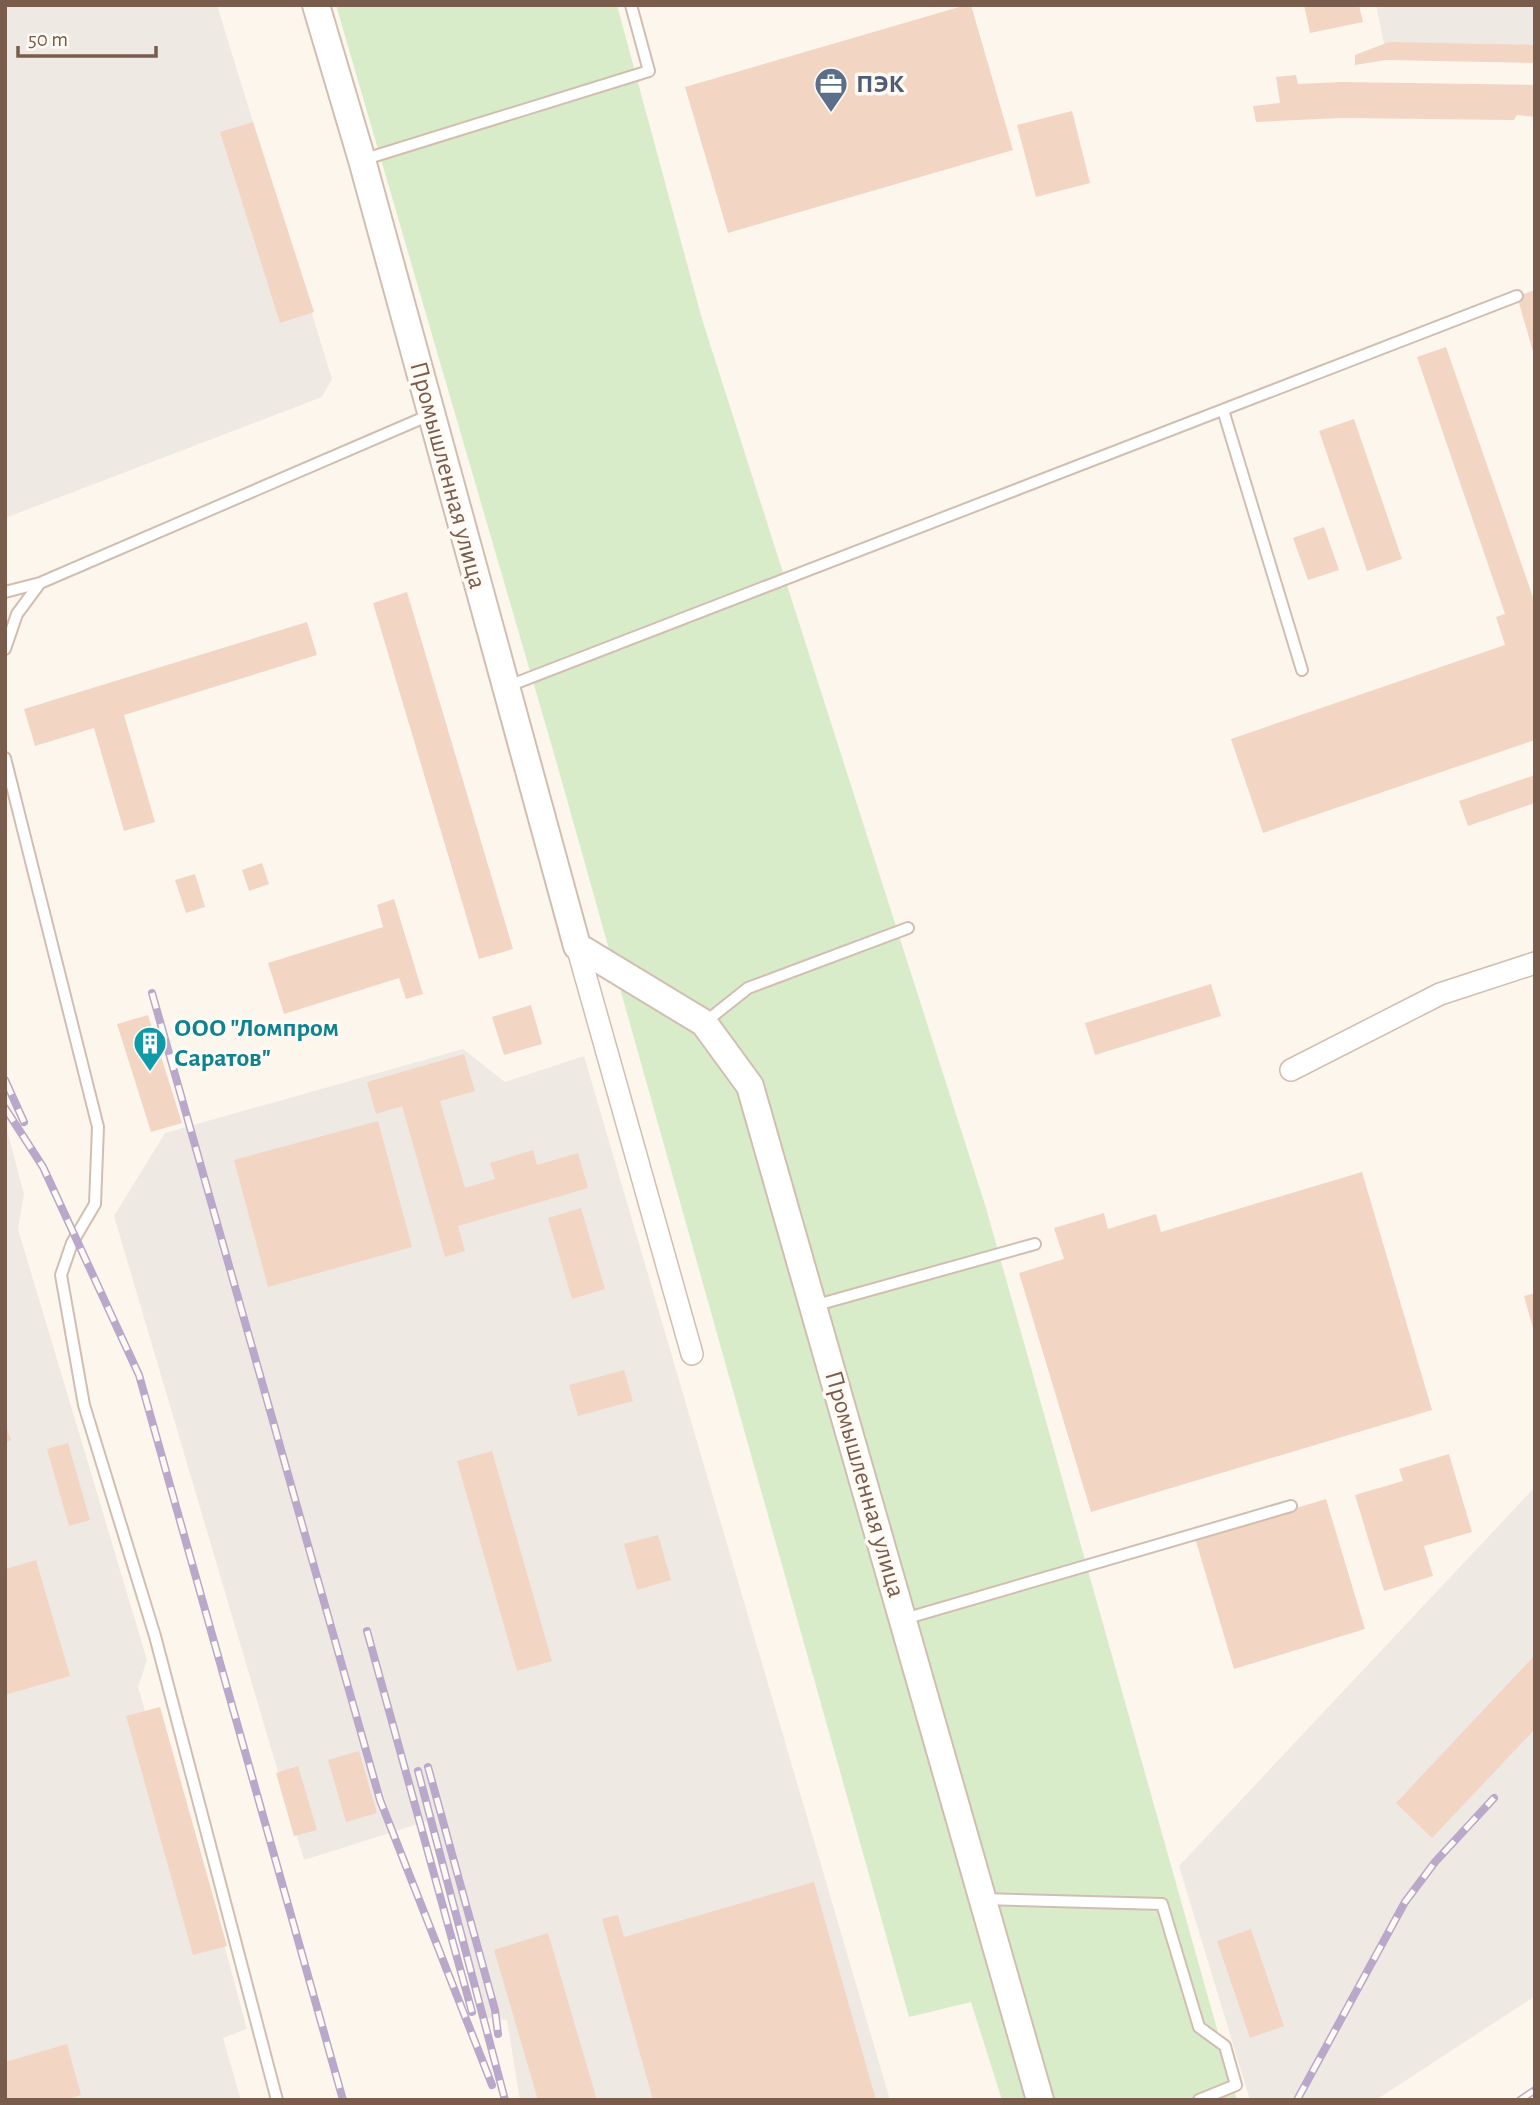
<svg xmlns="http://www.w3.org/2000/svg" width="1540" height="2105" font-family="'Alegreya Sans',sans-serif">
	<rect width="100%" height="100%" fill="#fdf6ec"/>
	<path fill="#efe9e4" d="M5,5H217L332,379L322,397L5,518Z
		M1376,5H1535V45L1384,44Z
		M463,1049L505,1082L584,1056L890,2100H520L507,2020L487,2018L434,1819L304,1860L114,1216L165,1133Z
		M5,1123L24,1194L18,1229L147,1660L138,1687L145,1711L160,1707L247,2029L223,2038L241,2100H5Z
		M1535,1487V1996L1376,2100H1250L1179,1866Z"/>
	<path fill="#d8ecc9" d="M336,5H617L702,319L986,1208L1237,2100H1002L971,2002L909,2017L555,757Z"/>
	<path fill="#f3d5c3" d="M966,5H971L1013,150L728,233L685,87Z
		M1304,5H1359L1363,22L1310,33Z
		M1389,42L1535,45V63L1386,60L1355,65V55Z
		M1296,75L1298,84L1342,82L1535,85V117L1517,115L1514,120L1341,118L1256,122L1253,106L1280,103L1276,77Z
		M1072,111L1090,183L1036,197L1017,125Z
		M253,122L314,312L280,323L220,132Z
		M1535,290V355H1534L1517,296Z
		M1446,347L1535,603V740L1263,833L1231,739L1505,645L1496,617L1505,614L1417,357Z
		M1354,419L1402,559L1367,571L1319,431Z
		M1324,527L1339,570L1308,580L1293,538Z
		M407,592L513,949L479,959L373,603Z
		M307,622L317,655L124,715L155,822L124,831L94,728L35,746L24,709Z
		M1535,775V803L1468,826L1459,801Z
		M262,863L269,884L249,891L242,870Z
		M195,874L205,907L186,913L175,880Z
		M394,899L423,994L406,999L399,978L284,1014L268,963L383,927L377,905Z
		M1211,984L1221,1016L1095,1055L1085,1023Z
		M531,1005L542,1044L504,1055L492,1017Z
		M148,1015L182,1123L151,1132L117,1024Z
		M464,1054L475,1091L440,1101L465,1188L495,1179L490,1163L533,1150L537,1165L578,1153L588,1188L458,1226L465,1251L445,1257L402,1106L376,1114L367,1082Z
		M378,1121L412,1247L268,1287L234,1160Z
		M1362,1172L1432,1410L1091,1512L1019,1273L1064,1259L1054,1228L1104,1213L1108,1229L1156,1214L1161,1232Z
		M581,1208L605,1289L572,1299L548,1218Z
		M1535,1293V1332H1534L1524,1296Z
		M624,1370L633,1401L578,1416L569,1385Z
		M5,1424L11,1440L5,1442Z
		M68,1443L90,1520L69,1526L47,1449Z
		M492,1451L552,1661L517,1671L457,1461Z
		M1449,1454L1472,1532L1424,1546L1433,1576L1384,1591L1355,1495L1403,1481L1399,1469Z
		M1326,1499L1365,1629L1234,1669L1195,1538Z
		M658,1535L671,1580L637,1590L624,1544Z
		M36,1560L70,1676L5,1695V1569Z
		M1535,1655V1729L1432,1838L1396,1803Z
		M160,1707L227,1946L193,1955L126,1716Z
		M359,1751L377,1813L346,1822L328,1760Z
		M298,1766L317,1830L294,1836L276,1773Z
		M814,1882L876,2100H653L602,1919L618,1915L624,1937Z
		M1251,1929L1284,2026L1250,2038L1217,1941Z
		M548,1933L597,2100H538L494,1950Z
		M67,2044L81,2095L65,2100H5V2062Z"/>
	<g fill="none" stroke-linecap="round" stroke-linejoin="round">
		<defs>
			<path id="service" d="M362,160L649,71L631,5
				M1223,410L1302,670
				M5,592L40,583L432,414
				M5,649L17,614L40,583
				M506,687L1517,296
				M5,758L98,1127L95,1204L72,1243L61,1275L84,1405L155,1636L277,2100
				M704,1023L748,988L908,928
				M813,1306L1035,1244
				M904,1619L1291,1506
				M982,1899L1162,1904L1199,2027L1225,2046L1236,2085L1199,2100"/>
			<path id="minor" d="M577,946L692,1354
				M1291,1070L1440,994L1535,963"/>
			<path id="tertiary" d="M316,5L362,160L577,946L704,1023L750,1086L1040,2100"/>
		</defs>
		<use href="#service" stroke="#d1beb0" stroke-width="14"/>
		<use href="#minor" stroke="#d1beb0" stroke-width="24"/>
		<use href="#tertiary" stroke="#d1beb0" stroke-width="30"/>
		<use href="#service" stroke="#fff" stroke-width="10"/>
		<use href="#minor" stroke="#fff" stroke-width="21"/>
		<use href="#tertiary" stroke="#fff" stroke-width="26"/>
		<defs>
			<path id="rail" d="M152,993L380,1800L492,2085
				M5,1080L24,1122
				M5,1108L43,1167L139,1375L343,2100
				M367,1631L472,2012
				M428,1767L495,2010L498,2034
				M418,1771L505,2100
				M1297,2100L1405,1902L1435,1862L1494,1798
				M1520,2100L1535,2090"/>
		</defs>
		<use href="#rail" stroke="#b9a8c9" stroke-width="8"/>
		<use href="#rail" stroke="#fffaf3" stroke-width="5" stroke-dasharray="16" stroke-linecap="butt"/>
	</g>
	<defs>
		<symbol id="office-pin" viewBox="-11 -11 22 30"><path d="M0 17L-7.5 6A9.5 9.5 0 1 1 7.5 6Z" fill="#5c6f8a" stroke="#fffaf3"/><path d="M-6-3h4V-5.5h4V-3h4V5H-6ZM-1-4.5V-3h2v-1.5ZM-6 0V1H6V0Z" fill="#fff"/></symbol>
		<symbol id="building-pin" viewBox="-11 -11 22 30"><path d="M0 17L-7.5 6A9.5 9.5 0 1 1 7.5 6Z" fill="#0f9aa8" stroke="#fffaf3"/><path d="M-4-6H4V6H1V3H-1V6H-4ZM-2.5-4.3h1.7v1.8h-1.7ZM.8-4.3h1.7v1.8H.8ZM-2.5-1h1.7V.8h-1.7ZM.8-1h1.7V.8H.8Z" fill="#fff"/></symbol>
	</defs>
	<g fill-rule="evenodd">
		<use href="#office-pin" x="812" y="65" width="38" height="52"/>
		<use href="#building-pin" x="131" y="1024" width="38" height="52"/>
	</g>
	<g text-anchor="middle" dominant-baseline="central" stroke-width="7" stroke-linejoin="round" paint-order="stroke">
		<g font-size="26" font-weight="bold" fill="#4e5e75" stroke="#fffaf3" text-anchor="start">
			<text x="856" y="84">ПЭК</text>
		</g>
		<g font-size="26" fill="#7a5c4d" stroke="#fffaf3">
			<text transform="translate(448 475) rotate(75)">Промышленная улица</text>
			<text transform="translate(865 1484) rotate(74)">Промышленная улица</text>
		</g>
		<g font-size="26" font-weight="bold" fill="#0d838f" stroke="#fffaf3" text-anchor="start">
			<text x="174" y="1028">ООО "Ломпром<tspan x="174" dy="30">Саратов"</tspan></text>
		</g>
	</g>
	<rect width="1540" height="2105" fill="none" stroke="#7a5c4d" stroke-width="14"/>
	<path d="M18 46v10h138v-10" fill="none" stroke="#7a5c4d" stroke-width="3.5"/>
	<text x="28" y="46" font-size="21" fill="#7a5c4d" stroke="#fffaf3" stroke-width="5" paint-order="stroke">50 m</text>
</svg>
